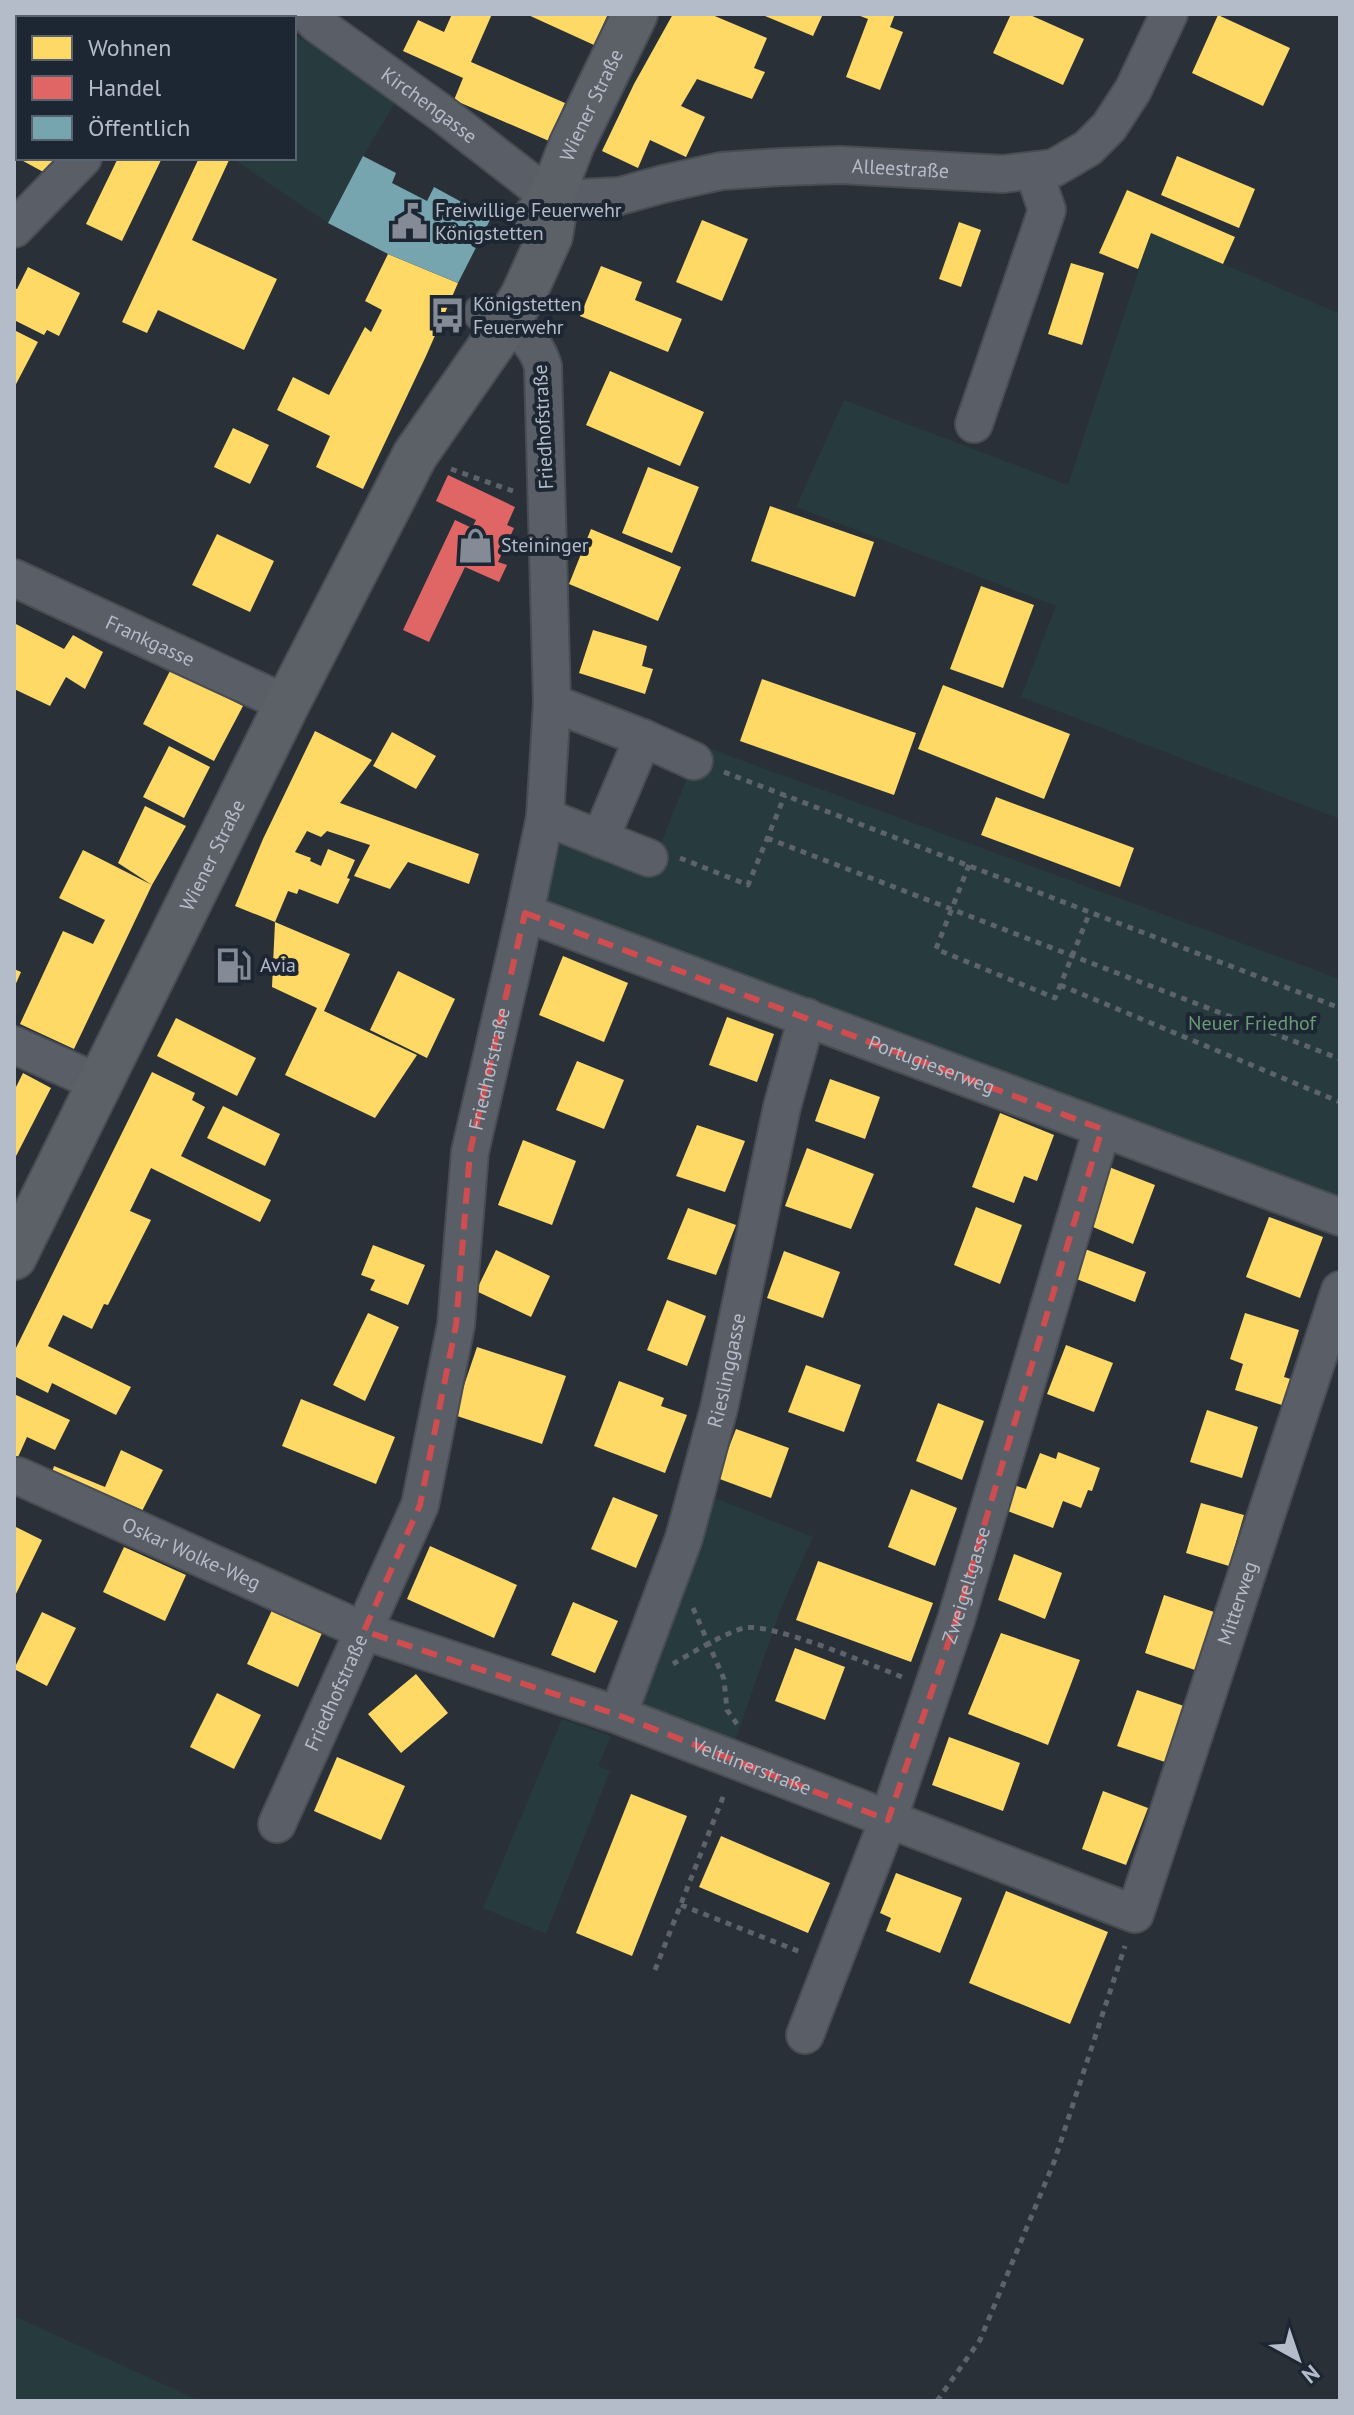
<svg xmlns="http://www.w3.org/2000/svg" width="1354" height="2415" font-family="'PT Sans',sans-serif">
	<rect width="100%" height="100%" fill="#2a3038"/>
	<path fill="#273a3e" d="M294,35L401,93L363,156L328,223L232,158H294Z
		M1151,233L1340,314V819L1021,697L1056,606L796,507L844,400L1068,485Z
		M700,745L1340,979V1177L1338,1183L1340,1184V1207L537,898L558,832L650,871Z
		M710,1496L813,1537L781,1608L735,1741L654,1715L643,1703L641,1685Z
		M562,1719L611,1736L598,1766L610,1771L546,1934L483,1908Z
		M14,2316L200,2401H14Z"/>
	<path fill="#ffd966" d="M54,14H67L74,18H52Z
		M119,14H153L151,18H127Z
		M452,14H492L471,62L565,103L549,141L454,100L463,78L403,51L418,20L444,32Z
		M526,14H608L594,45Z
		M673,14H710L767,38L754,68L765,72L752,99L697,79L681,106L705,117L686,157L650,140L638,168L602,151L634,84Z
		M760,14H823L813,36Z
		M855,14H895L890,27L903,32L880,90L846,77L868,19Z
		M1011,14H1028L1084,39L1063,85L993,53Z
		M1218,15L1290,48L1263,106L1192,73Z
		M14,63L18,65V104L14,102Z
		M18,145V158H56L47,174L14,156Z
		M1177,156L1255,189L1239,228L1161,195Z
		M118,158H162L122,241L86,224Z
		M199,158H230L192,240L277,279L244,350L158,310L147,333L122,322Z
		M1127,190L1235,237L1223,264L1151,233L1138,269L1099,253Z
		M702,220L748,239L722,301L676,282Z
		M959,222L981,230L961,287L939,279Z
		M388,254L458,283L426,356L363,489L316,467L330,436L277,410L293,377L329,395L365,327L371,332L382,310L365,301Z
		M1071,263L1104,273L1082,345L1048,334Z
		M601,266L642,282L635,300L682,319L668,352L580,316Z
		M28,267L80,293L59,336L47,330L44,335L14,320V288L17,289Z
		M14,330L38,342L14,388Z
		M610,371L704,412L680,466L586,425Z
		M233,428L269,445L250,484L214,467Z
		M648,467L699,487L672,553L622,533Z
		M770,506L874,542L855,597L751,561Z
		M591,529L681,567L658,621L569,584Z
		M217,534L274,561L250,612L192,585Z
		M981,586L1034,605L1003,688L950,669Z
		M14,623L64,649L73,635L103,652L85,689L66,677L50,706L14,689Z
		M593,630L647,646L642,666L653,669L645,694L579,673Z
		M171,669L243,706L214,761L143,724Z
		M762,679L916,733L894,795L740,741Z
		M943,685L1070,734L1044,799L918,749Z
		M315,731L372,760L340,803L479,854L469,884L408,862L390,889L354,876L370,845L327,831L321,837L307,831L295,852L311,858L310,861L321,866L328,849L355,860L347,878L350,879L338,904L299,889L297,894L288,891L275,922L235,906L263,839Z
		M392,732L436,756L416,789L373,766Z
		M169,746L210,767L184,818L143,797Z
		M996,797L1134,848L1120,887L981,835Z
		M145,806L186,826L152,885L118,863Z
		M83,850L152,885L74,1049L20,1024L63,931L93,944L105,920L59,898Z
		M275,922L350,954L324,1011L417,1055L375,1118L285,1075L317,1008L272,987Z
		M563,956L628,983L604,1042L539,1015Z
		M14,969L21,972L14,988Z
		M398,971L455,999L427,1058L370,1030Z
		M727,1017L774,1034L757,1082L709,1065Z
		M176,1018L256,1058L237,1096L157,1056Z
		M577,1061L624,1080L604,1129L556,1110Z
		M152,1072L195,1093L192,1100L205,1107L181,1156L271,1200L260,1222L151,1168L130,1211L151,1220L108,1305L104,1304L92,1329L63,1315L48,1346L131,1387L116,1415L52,1383L48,1393L14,1376V1352Z
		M23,1073L51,1088L14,1160V1091Z
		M830,1079L880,1097L865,1139L815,1121Z
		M223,1106L280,1134L265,1166L207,1138Z
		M1000,1113L1054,1135L1037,1181L1024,1176L1014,1203L972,1187Z
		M697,1125L745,1141L725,1192L676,1176Z
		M523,1140L576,1161L552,1225L498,1205Z
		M807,1148L874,1174L851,1229L785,1206Z
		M1109,1167L1155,1185L1133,1244L1086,1224Z
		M976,1207L1022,1225L1000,1284L954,1265Z
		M688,1208L736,1225L716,1275L667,1259Z
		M1269,1217L1323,1237L1300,1298L1246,1277Z
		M373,1245L425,1265L408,1305L370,1290L375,1280L361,1275Z
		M1085,1249L1146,1272L1135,1302L1074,1278Z
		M496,1250L550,1276L531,1317L476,1291Z
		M784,1251L840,1272L823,1318L767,1298Z
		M667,1300L706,1316L687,1366L647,1350Z
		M368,1313L399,1327L365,1401L333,1385Z
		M1245,1313L1299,1330L1284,1377L1297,1381L1288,1407L1235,1390L1243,1364L1230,1359Z
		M1066,1345L1113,1363L1094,1412L1047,1394Z
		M477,1347L566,1376L542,1444L454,1415Z
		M806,1365L861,1385L844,1432L788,1412Z
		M619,1381L664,1398L661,1406L687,1415L665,1473L594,1446Z
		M14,1394L70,1420L55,1450L27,1437L14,1466Z
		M301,1399L395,1437L376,1484L282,1446Z
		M938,1403L984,1421L962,1480L916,1461Z
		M1207,1410L1258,1427L1242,1478L1190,1462Z
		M736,1429L789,1448L771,1498L717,1478Z
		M121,1450L163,1470L137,1521L48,1485L54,1466L105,1487Z
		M1058,1452L1100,1468L1092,1491L1088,1490L1081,1508L1063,1501L1053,1528L1005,1510L1014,1485L1026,1489L1040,1453L1056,1459Z
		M911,1489L957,1508L935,1566L888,1547Z
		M613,1497L658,1515L636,1568L591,1549Z
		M1201,1503L1244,1515L1229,1566L1186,1553Z
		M14,1526L42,1540L14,1598Z
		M430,1546L517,1585L494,1638L407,1599Z
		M124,1547L186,1575L165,1621L103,1592Z
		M1014,1554L1062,1573L1045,1619L998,1600Z
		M818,1561L933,1603L911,1662L796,1620Z
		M1164,1595L1214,1612L1195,1670L1145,1653Z
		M573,1602L618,1621L595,1673L551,1655Z
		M272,1610L322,1633L298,1687L247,1664Z
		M42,1612L76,1628L47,1686L14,1669Z
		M1001,1633L1080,1660L1048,1745L968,1714Z
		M795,1648L845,1667L825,1720L775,1701Z
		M416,1674L448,1713L401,1753L368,1714Z
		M1137,1690L1184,1706L1165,1762L1117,1746Z
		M217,1693L261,1715L234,1769L190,1747Z
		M949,1737L1020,1763L1003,1811L932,1785Z
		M337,1757L405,1786L381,1840L314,1811Z
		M1103,1791L1148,1808L1126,1865L1082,1849Z
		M631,1794L687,1816L632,1956L576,1933Z
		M721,1836L830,1883L808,1933L699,1887Z
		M896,1873L962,1898L940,1953L886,1931L891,1918L880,1913Z
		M1006,1891L1108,1932L1070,2024L969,1983Z"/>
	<path fill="#e06666" d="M448,475L515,507L507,525L514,528L498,562L507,565L499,582L465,567L429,642L403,630L455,520L472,528L476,520L436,501Z"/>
	<path fill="#76a5af" d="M363,156L396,173L392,183L427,201L434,187L491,218L458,283L388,254L328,223Z"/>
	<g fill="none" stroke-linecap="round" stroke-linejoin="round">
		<defs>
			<g id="minor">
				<path d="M91,14L99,18"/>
				<path d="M277,14L285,18"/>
				<path id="s1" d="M308,14L317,24L440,112L551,198H578L620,196L663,184L721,171L781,167L840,165L1003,174L1054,168L1088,148L1109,127L1133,90L1169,14"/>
				<path d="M183,18L185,14"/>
				<path d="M14,229L83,158"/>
				<path d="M974,424L1047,210L1034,172"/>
				<path id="s2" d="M14,578L287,704"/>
				<path d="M552,703L643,738L694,761"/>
				<path d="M545,817L649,858"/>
				<path d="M600,839L643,738"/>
				<path id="s3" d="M525,913L1340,1217"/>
				<path d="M14,1045L101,1084"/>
				<path id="s4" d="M18,1476L364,1631L618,1715L1135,1914L1340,1290"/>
				<path id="s5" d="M618,1715L684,1538L719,1408L782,1107L807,1017"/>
				<path id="s6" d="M277,1824L420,1505L456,1325L470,1152L525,913L545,817L552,703L543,366C533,333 512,327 482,313"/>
				<path id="s7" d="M805,2035L888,1820L956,1620L1102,1129"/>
			</g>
			<g id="major">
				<path id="s8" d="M532,222L551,198L572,144L635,14"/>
				<path id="s9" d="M14,1257L287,704L415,455L506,324L523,296L550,236L553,218L551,198"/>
			</g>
		</defs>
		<use href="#minor" stroke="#484c53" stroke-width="40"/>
		<use href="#major" stroke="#484c55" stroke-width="48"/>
		<path stroke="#5d636a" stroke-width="5" stroke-dasharray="6 6" stroke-linecap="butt" d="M451,469L513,491
			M724,772L1340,1008
			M767,838L1340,1059
			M680,858L748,885L785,795
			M969,865L936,949L1055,998L1090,912
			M1060,985L1340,1102
			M693,1608L724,1679L727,1710L737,1724
			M673,1664C689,1654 727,1632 744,1628C771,1622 871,1665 902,1677
			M681,1905L803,1953
			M655,1970L725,1792
			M937,2401L980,2340L1054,2162L1125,1946"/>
		<use href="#minor" stroke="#5a5e66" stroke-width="36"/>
		<use href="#major" stroke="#5c6168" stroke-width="44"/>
	</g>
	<path fill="none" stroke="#ce4d50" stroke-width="6" stroke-dasharray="16 10" stroke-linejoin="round" d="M525,913L1102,1129L956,1620L888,1820L618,1715L364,1631L420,1505L456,1325L470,1152Z"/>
	<defs>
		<symbol id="civic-bare" viewBox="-9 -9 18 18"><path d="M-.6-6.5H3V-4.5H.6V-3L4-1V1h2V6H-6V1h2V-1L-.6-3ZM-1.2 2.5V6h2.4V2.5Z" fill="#848b96" stroke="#1d2633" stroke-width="2.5" paint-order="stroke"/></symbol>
		<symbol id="bus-bare" viewBox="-9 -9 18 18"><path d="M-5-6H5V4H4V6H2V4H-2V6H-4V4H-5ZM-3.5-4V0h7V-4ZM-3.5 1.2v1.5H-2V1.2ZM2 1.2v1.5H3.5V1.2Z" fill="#848b96" stroke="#1d2633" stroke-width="2.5" paint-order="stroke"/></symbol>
		<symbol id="shop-bare" viewBox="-9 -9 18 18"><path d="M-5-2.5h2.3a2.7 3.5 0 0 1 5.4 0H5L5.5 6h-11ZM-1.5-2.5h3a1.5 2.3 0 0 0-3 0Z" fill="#848b96" stroke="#1d2633" stroke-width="2.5" paint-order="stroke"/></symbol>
		<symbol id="fuel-bare" viewBox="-9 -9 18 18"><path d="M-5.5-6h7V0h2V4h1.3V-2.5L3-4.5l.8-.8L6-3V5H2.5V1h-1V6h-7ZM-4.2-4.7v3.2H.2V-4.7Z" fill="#848b96" stroke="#1d2633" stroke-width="2.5" paint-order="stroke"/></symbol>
	</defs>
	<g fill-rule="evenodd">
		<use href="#civic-bare" x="384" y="196" width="51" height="51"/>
		<use href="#bus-bare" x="422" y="290" width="51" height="51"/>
		<use href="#shop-bare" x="450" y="520" width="51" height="51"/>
		<use href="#fuel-bare" x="208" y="940" width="51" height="51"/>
	</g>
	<g text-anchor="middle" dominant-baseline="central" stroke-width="8" stroke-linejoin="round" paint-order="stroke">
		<g font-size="20" fill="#b4bcc9" stroke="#1d2633">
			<text stroke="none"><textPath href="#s1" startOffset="152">Kirchengasse</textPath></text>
			<text stroke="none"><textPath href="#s8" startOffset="132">Wiener Straße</textPath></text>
			<text stroke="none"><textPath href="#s1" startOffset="658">Alleestraße</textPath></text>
			<text transform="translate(543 427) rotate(-93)">Friedhofstraße</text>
			<text stroke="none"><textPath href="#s2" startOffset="150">Frankgasse</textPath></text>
			<text stroke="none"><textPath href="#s9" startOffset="448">Wiener Straße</textPath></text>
			<text stroke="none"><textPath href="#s3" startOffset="434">Portugieserweg</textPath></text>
			<text stroke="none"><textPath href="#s6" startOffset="792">Friedhofstraße</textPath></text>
			<text stroke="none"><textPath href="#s5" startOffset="362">Rieslinggasse</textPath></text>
			<text stroke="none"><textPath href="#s4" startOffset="190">Oskar Wolke-Weg</textPath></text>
			<text stroke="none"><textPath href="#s7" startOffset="478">Zweigeltgasse</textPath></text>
			<text stroke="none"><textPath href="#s4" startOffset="1528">Mitterweg</textPath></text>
			<text stroke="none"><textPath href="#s6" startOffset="144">Friedhofstraße</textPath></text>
			<text stroke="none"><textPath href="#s4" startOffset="790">Veltlinerstraße</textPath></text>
		</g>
		<g font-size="20" fill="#b4bcc9" stroke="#1d2633" text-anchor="start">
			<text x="435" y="210">Freiwillige Feuerwehr<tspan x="435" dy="23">Königstetten</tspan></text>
			<text x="473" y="304">Königstetten<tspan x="473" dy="23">Feuerwehr</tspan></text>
			<text x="501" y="545">Steininger</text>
			<text x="260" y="965">Avia</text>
		</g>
		<g font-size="20" fill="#6b9a76" stroke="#1d2633">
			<text x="1252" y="1023">Neuer Friedhof</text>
		</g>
	</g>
	<rect width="1354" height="2415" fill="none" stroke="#b4bcc9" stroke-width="32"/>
	<rect x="16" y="16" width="280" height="144" fill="#1d2633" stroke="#59626f" stroke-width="2"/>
	<rect x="32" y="36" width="40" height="24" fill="#ffd966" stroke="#59626f" stroke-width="2"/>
	<text x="88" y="56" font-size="24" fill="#b4bcc9">Wohnen</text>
	<rect x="32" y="76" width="40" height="24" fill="#e06666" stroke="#59626f" stroke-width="2"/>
	<text x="88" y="96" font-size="24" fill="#b4bcc9">Handel</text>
	<rect x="32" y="116" width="40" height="24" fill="#76a5af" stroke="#59626f" stroke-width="2"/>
	<text x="88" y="136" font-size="24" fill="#b4bcc9">Öffentlich</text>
	<g transform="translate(1298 2359) rotate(140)" stroke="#1d2633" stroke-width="6" paint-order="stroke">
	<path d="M0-6L14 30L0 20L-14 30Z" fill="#b4bcc9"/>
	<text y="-12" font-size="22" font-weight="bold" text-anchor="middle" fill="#b4bcc9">N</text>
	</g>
</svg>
